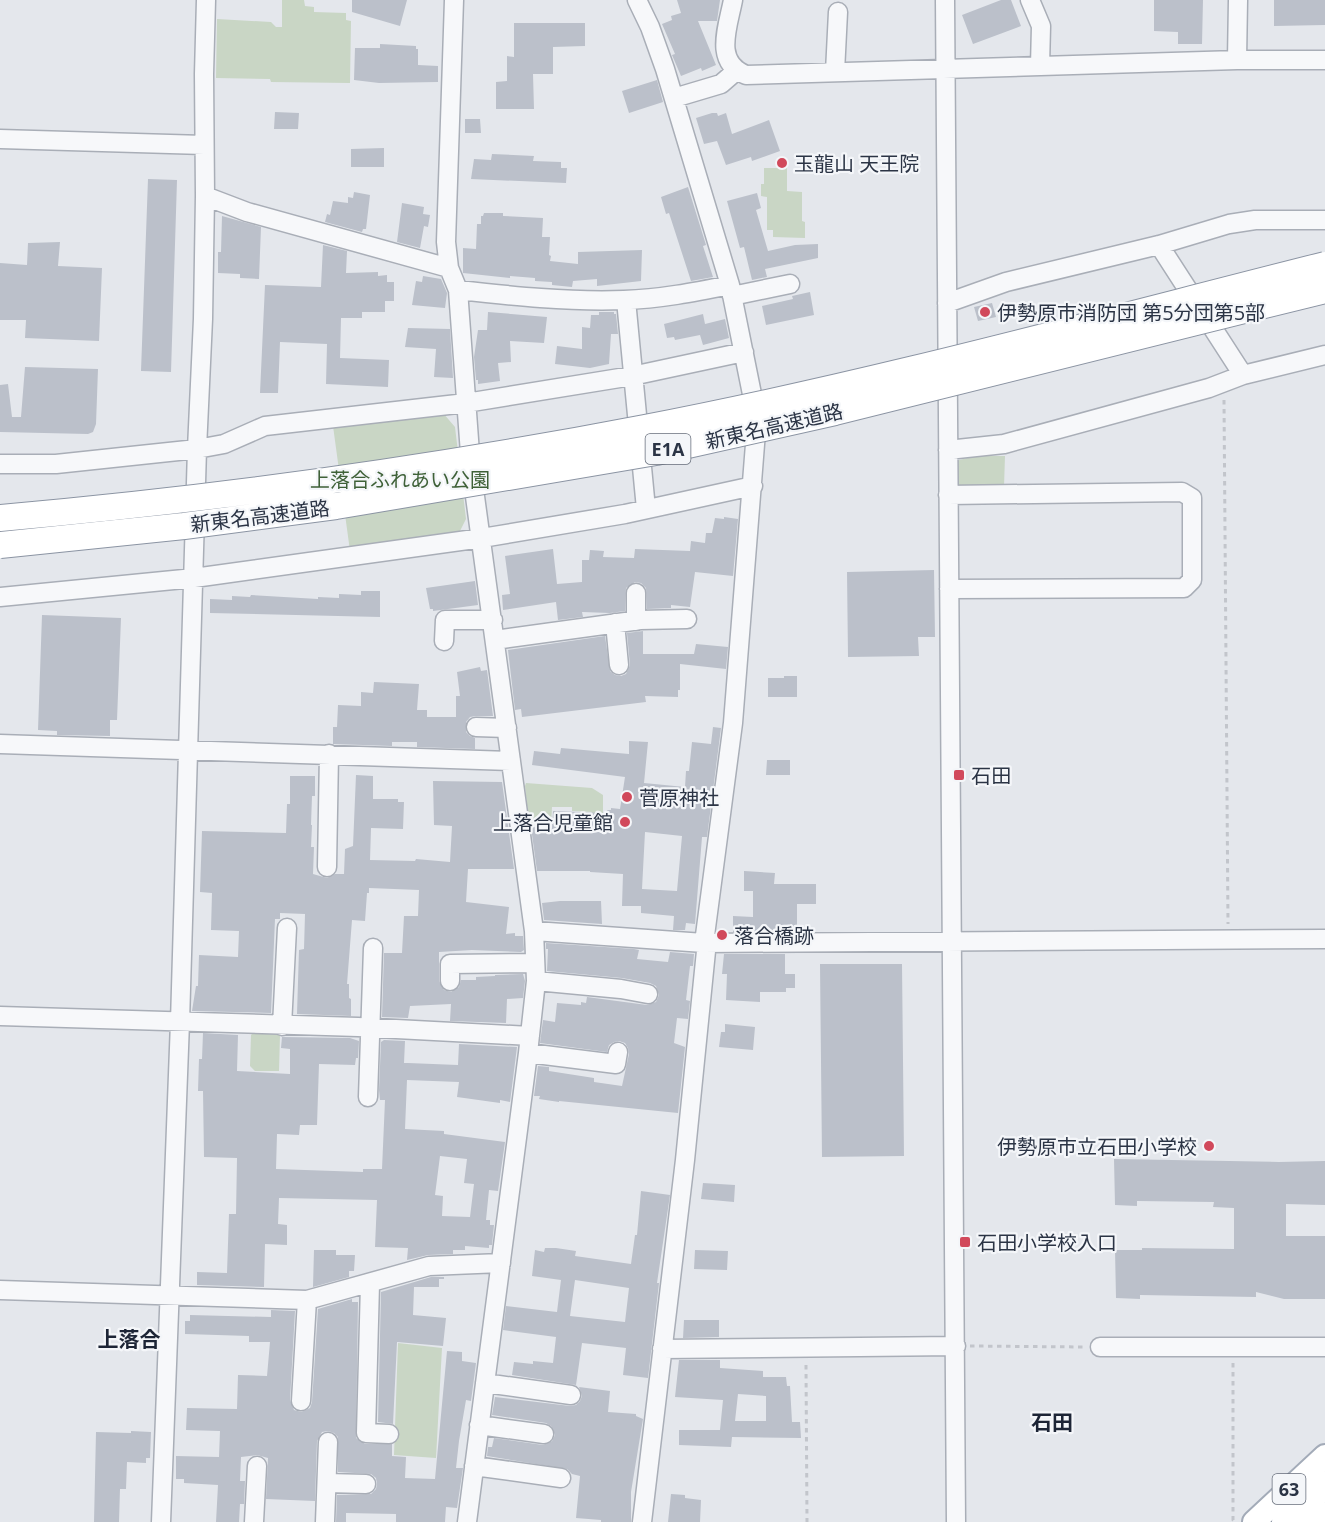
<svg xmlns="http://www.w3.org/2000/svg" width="1325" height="1522" font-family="'Open Sans','Noto Sans JP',sans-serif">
	<rect width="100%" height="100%" fill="#e4e7ec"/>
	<path fill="#c9d6c5" d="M282,0H304L305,6L314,7V12L346,13V20L351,21L350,83L271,82L270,79L216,78L217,19L271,22L276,27H282Z
		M764,168H787V191L802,192V221L805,222V238L773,237V230H767V197L761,196V184H764Z
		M443,413L455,427L466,519L458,535L350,551L333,426Z
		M974,456H1005L1004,487L960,488L956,484V461Z
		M526,783L592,788L603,795V814L592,828V812L572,811V807H552L551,825L529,824L525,786Z
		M253,1033L280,1035L279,1071H255L250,1066L251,1035Z
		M398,1343L442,1348L436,1458L394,1455Z"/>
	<path fill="#bbc0ca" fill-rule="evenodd" d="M352,0H407L400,26L352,12Z
		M677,0H720L717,21H698L716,65L702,71L701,68L681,76L672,55L675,54L662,24L672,20L671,16L681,13Z
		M1001,0H1011L1021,26L973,44L962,15Z
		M1154,0H1203L1202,44H1178V32L1154,31Z
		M1274,0H1325V25L1274,26Z
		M514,23H585V46L553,47V74H533L534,109H496V82L507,81V56L514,57Z
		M380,44L416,46V49H418V65L438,66V82L379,83L354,80L355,48H380Z
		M657,80L663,102L629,113L622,91Z
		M275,112L299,113L298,129H274Z
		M712,113H717L718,116L726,113L732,134L769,120L780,151L752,161L751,157L726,165L717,141L704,144L696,118Z
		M465,119H480L481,133H465Z
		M384,148V167H351V149Z
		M492,154L534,156L533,161L561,162V168H567L566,183L471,179L474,159L491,160Z
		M148,179L177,180L171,372L141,371Z
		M688,187L706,245L703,246L713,277L691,281L669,213L666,214L661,197Z
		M354,192L370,195L366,229H363L362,232L325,222L327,214L330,215L333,201L348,203V197L353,198Z
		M757,193L761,208L756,210L768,251L795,245L818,244V258L765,269L767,277L752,280L744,247L740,248L727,201Z
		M402,203L424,207L423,214L430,215L428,227L424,226L420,248L397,242Z
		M484,213H503V216L543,218L542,237H550L549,255L551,256L550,261L578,264V252L642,250L641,281L597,286V279L573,281L572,287L552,285V282L535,281V278L510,276V278L463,273V248L476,249L477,224H481V216H483Z
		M222,216L261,227L259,279L240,278V274L218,273V252H221Z
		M60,242L58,266L102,268L99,341L25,338L26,320H0V263L27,265L28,243Z
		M323,245L347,251L346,273L378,272V276L387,275V282H394V301H385V312H362V318H341L340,358L389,360L388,387L326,384L327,344L280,342L278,393H260L265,285L321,287Z
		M423,276L441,279L447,293L445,308L412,305L416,281L422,282Z
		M810,292L814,315L766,325L762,306L793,299L792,296Z
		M992,303L996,317L978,321L974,307Z
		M488,312L547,317L544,343L510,341L511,362L498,363L500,381L478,384V380H476L474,357L478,330H487Z
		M599,312H614V314H616L618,334H611L609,364L590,368L555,364L557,346L582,349V327L590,328L591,315H599Z
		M703,314L705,324L725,319L729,338L703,345L700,335L675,340L674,337L667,338L664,324Z
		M408,328L450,329L453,378L434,377L436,349L405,347Z
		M25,367L98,369L96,424L93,432L88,434L0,432V385L8,384L12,417H21Z
		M724,517L738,519L733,576L695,572L690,607L671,605V608L647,609L646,588L641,583L635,582L626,588L625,611L610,613L582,612L583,617L558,620L556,602L503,610L502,595L510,594L505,556L553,549L557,584L582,582V560H589L590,550L604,551L603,557L634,558L635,549L690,551L691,541L705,543L706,533H712L715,518L724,519Z
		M934,570L935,637H918L919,656L848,657L847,572Z
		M475,581L478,605L433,611V609H430L426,588Z
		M361,591H380V617L210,613V599L232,600V596L250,597L251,595L318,599V597L339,598V594L361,595Z
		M42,615L121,618L117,720H110V736L57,735V731L38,730Z
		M643,631V654H694L696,644L728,647L726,669L680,664V690H678V697L645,696L646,702L522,717L521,709L515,710L508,650L605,636L610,671L615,675L621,676L626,674L630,665L627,633Z
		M480,667L481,671L487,670L493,716H476L470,717L466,722V732L470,736L475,738V749L417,747V742H392V746L333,744V727H337L338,705L361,706V692L373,693L374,682L419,684L417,710H427V717H456V696H460L457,672Z
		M784,676H797V697H768V678H784Z
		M713,727L721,728L707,837H702L695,924L686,923L685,930H673L674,916L641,913V906H622L623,874L590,872V871H537L531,827L552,828L553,811L606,813L607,810H611V808L620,809L625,777L532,765L534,751L560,754L561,748L629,754V741L648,742L644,783L685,787L686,771H689L692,742L711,744ZM645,832L682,836L677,891L642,889Z
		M767,760H790V775H766Z
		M356,775L373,776V799H398V802H404L403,829L371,828L370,860L415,861L416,859L450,862L452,826L434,825L433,781L502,782L514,869H468L466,902L509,907L506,934L515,933V936H523L524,950L521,952L472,950L439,952V981L444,990L451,992L459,987L461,980H476V977L495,976V975L523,974L525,981L523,998L507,999L506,1023L450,1021L451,1004L410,1006L408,1018L382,1017L384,953H402L404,916H418L419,890L369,888V893H367L365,921L352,920L347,984H349V998L351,999V1016L297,1014L299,950L304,949L305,914L280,913V919H275L271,1013L192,1011L196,986H198L199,955L238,957L239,931L211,930L212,893L200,892L202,831L286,833L287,804H290V776H315V796H312L311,825H312L311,847H314L313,874L327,878L335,874H344L345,849L353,846Z
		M744,871L775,873L774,884H816V904H797V931L733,932V916L753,917V891H744Z
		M560,901H601L602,924L544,920L542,903Z
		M546,943L634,949L639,950L637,959L668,962L670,952L694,954L693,966H690L686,1000L690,1001L688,1019L677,1018L674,1043L685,1047L678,1113L559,1101V1102L539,1099L540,1096H534L538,1066L549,1067V1071L594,1078V1082L622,1086L629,1054L628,1048L625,1043L619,1041L614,1042L609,1045L607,1052L540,1043L543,1020L555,1022L557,1003L581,1005V1002L586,1003L587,997L647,1005L656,1002L659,995L656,986L650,983L622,978L547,971L548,949H546Z
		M724,954H785V974H795V988H786V992H760V1002L726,1000L727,974H722Z
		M820,964H902L904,1156L822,1157Z
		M725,1024L755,1027L753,1050L719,1047L721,1032H725Z
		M203,1033L238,1035L237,1071L290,1074V1049L281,1048L282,1037L350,1038L359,1041L358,1058H356L355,1065L319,1064L317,1125H300L299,1135L277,1134L276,1169L363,1172V1169H382L385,1100H380L379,1090L381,1042L384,1040L405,1041L404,1063H408L458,1065L459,1044L517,1047L510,1102L500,1100V1103L457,1097L459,1082L407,1080L405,1129L444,1131V1134L505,1142L498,1191L489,1190L486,1220H490V1225H494L492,1245H489V1248L465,1246V1250H453V1254L428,1255L407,1260L408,1248L375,1247L377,1200L279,1198L278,1224L287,1225V1245L265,1244L264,1287L197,1285V1272L227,1273L229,1214H236L237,1158L204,1157L203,1091H198L199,1059H202ZM440,1156L467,1159L464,1183L474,1184L470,1217L442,1216L443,1196L435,1195Z
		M1114,1159L1279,1162L1325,1161V1205L1286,1204V1236H1325V1299H1284L1256,1292V1297L1140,1295V1299L1116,1298L1115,1250H1142V1248L1234,1249V1208L1213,1207L1214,1202L1137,1201V1206L1115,1205Z
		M703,1183L735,1185L734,1202L701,1199Z
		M641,1191L670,1195L657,1283H659L648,1378L623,1375L626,1348L582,1343L576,1385L512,1375L514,1362L533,1364V1361L553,1363L556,1337L503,1330L506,1306L557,1312L561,1280L532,1276L535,1250L544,1252L545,1248H556L576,1251L575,1256L631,1264L635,1235H637ZM575,1280L629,1288L625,1322L570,1316Z
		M314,1250H336V1255H355L354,1271H349V1277L313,1287Z
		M695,1250L728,1251L727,1270L694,1269Z
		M431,1277H444V1279H439V1287H414L413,1315L446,1318L443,1346L397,1342L393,1424L378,1422L381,1292Z
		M352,1299V1302H358L356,1438L365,1444H392V1456L406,1457L405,1478L435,1479L447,1351L462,1352V1361L476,1363L471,1401L466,1400L459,1441L456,1468H463L457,1508L446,1507L445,1522H396V1514L346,1513V1522H336L337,1495L371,1494L376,1489L377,1484L376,1478L371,1474L338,1472V1437L334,1433L328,1431L322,1432L317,1441L315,1501L266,1499L268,1458L257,1455L241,1457L240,1481H245L244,1504H240L239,1522H216L218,1485L184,1483V1479H176V1456L219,1457L220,1431L186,1430L187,1408L237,1409L238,1375L267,1376L270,1342H249V1336L185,1334V1321H190V1315L271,1317V1310L295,1311L290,1400L294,1410L301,1412L310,1408L312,1402L318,1309Z
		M684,1320H719V1337L683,1338Z
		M679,1360H720V1368L763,1371V1377H786L787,1386H790L792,1422H800L801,1438L732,1437L731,1447L679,1445V1430H720L723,1400L675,1397ZM738,1394L766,1396V1421H735Z
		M579,1387L610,1391L608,1412L636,1414V1416L643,1419L631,1492V1522H601V1520L576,1518L580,1476L572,1474L567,1469L487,1456L488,1447H492L494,1438L543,1445L552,1441L555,1435L551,1426L546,1423L492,1415L495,1397L570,1406L576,1405L580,1401L582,1396Z
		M131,1431L151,1432L150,1458H146V1463L127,1462L126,1489H120L119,1522H94L96,1432L131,1433Z
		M671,1494L685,1495V1498L701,1500L700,1522H668Z"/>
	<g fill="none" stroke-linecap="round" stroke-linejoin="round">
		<defs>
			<path id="minor" d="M454,0L446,242L449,268L458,290L471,467L534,931L536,981L528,1053L467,1522
				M637,0L650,27L665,69L730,285L757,419L733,723L704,943L706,951L685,1160L642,1522
				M733,0C728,27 713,62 746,75L1237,60H1325
				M945,0L956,1522
				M1030,0L1041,26L1040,66
				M1237,60L1238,0
				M835,72L838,12
				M674,98L721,84L736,71
				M0,139L204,145
				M205,196L247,212L449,268
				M1159,245L1243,375
				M458,290C513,296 568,302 624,300C660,299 695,292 730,285
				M732,296L790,284
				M626,300L646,509
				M947,303L1006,282L1159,245L1229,224L1255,220H1325
				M948,450L1004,444L1209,388L1243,375L1325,355
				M0,464H56L197,449L224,444L265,426L466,403L632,376L744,352
				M948,495L1182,492L1192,498V580L1184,588L949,589
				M636,593V621
				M0,597L194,578L482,538L625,514L753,486
				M615,623L619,665
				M495,640L640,620L687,619
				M444,641L445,620H493
				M476,727L507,728
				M0,744L511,761
				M327,867L329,754
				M534,931L704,943L1325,939
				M450,981V964L535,963
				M536,981L621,989L648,994
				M0,1016L358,1027L530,1036
				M282,1026L287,928
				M528,1053L616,1064L618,1052
				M368,1097L373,948
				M370,1284L366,1433L389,1434
				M0,1290L307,1300L429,1266L501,1263
				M1100,1347H1325
				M662,1349L956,1346
				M485,1383L571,1395
				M301,1401L307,1300
				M479,1425L544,1434
				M474,1466L561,1478
				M327,1483L366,1484
				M161,1522L180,1022L197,449L203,319L205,196L204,74L206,0
				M254,1522L257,1466
				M325,1522L328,1442"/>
			<path id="major" d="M1254,1522L1325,1456"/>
			<path id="highway" d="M1285,1522L1325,1484
				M1316,1522L1325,1513"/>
		</defs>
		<use href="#minor" stroke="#a9aeb7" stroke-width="21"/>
		<use href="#major" stroke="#a3abb8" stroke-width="26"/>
		<use href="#highway" stroke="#8b94a3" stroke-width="28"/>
		<path stroke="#c2c5cb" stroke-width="3" stroke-dasharray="4.5 4.5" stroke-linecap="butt" d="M1224,400L1228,924
			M970,1346L1084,1347
			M1233,1363V1520L1235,1522
			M806,1365L807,1522"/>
		<use href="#minor" stroke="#f7f8fa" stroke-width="18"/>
		<use href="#major" stroke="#fff" stroke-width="22"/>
		<use href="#highway" stroke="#fff" stroke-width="26"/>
		<defs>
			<path id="highway-bridge" d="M0,518C217,499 432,469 645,428C874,384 1099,322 1325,265
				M0,545L184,526L336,506L656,452L835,412L1325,290"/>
		</defs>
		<use href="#highway-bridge" stroke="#8b94a3" stroke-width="28" stroke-linecap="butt"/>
		<use href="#highway-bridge" stroke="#fff" stroke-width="26"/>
	</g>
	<g fill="#d1495b" stroke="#f4f6f9" stroke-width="2">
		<circle cx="782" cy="163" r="6"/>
		<circle cx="985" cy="312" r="6"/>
		<rect x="953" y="769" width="12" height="12" rx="3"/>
		<circle cx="627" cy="797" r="6"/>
		<circle cx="625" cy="822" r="6"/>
		<circle cx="722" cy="935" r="6"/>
		<circle cx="1209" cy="1146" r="6"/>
		<rect x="959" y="1236" width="12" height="12" rx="3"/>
	</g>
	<g text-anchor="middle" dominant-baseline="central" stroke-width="4.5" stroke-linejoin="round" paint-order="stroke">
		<g fill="#f4f6f9" stroke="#676e7b" stroke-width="1.5">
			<rect x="645.5" y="434" width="45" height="30" rx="4.5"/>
			<rect x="1272.5" y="1474" width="33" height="30" rx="4.5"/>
		</g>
		<g font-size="18" font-weight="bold" fill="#2b3445">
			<text x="668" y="449">E1A</text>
			<text x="1289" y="1489">63</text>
		</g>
		<g font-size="20" fill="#2b3445" stroke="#f4f6f9" text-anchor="start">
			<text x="794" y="163">玉龍山 天王院</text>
			<text x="997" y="312">伊勢原市消防団 第5分団第5部</text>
			<text x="971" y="775">石田</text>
			<text x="639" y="797">菅原神社</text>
			<text x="613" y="822" text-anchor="end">上落合児童館</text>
			<text x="734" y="935">落合橋跡</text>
			<text x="1197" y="1146" text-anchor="end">伊勢原市立石田小学校</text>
			<text x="977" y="1242">石田小学校入口</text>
		</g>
		<g font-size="20" fill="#2b3445" stroke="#f4f6f9">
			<text transform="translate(774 426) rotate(-13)">新東名高速道路</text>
			<text transform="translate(260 516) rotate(-7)">新東名高速道路</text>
		</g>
		<g font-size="20" fill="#3f6138" stroke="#f4f6f9">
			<text x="400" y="479">上落合ふれあい公園</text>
		</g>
		<g font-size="21" font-weight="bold" fill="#1d2536" stroke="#f4f6f9">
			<text x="129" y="1339">上落合</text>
			<text x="1052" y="1422">石田</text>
		</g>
	</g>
</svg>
